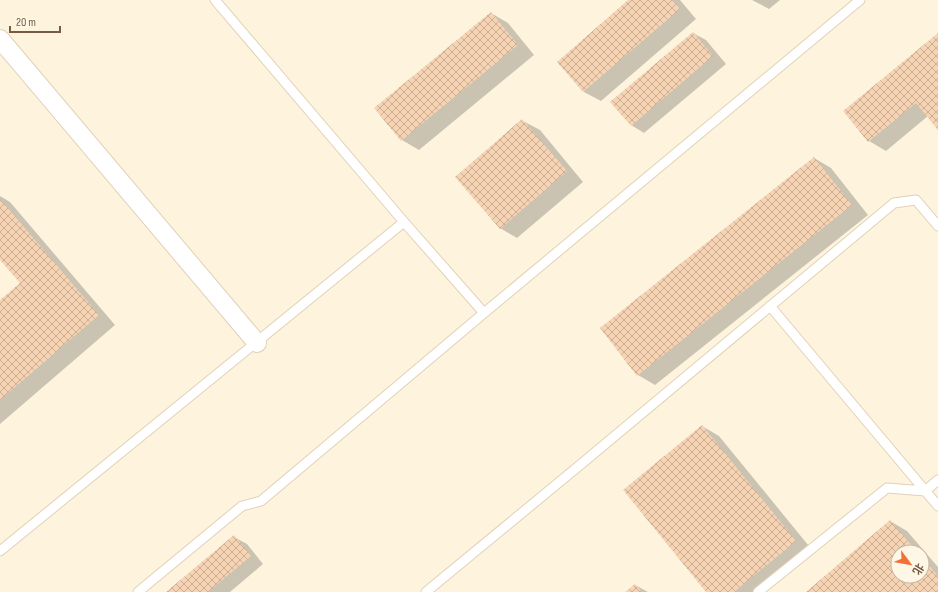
<svg xmlns="http://www.w3.org/2000/svg" width="938" height="592" font-family="'Sofia Sans Condensed','Noto Sans SC',sans-serif">
	<defs>
		<pattern id="building-cross-hatch" width="8" height="8" patternUnits="userSpaceOnUse"><rect width="8" height="8" fill="#f5d3b3"/><path d="M0 0l8 8M0 8l8-8" fill="none" stroke="#cbae93"/></pattern>
	</defs>
	<rect width="100%" height="100%" fill="#fef4de"/>
	<path fill="#0003" fill-rule="evenodd" d="M630,0H680L696,19L601,101L584,92L558,62Z
		M752,0H780L769,9Z
		M491,13L508,23L534,55L419,150L402,140L375,108Z
		M693,33L706,40L726,64L644,133L631,125Z
		M938,35V128L928,116L886,151L869,141Z
		M523,121L540,130L583,182L517,238L500,228Z
		M814,158L831,168L868,215L655,385L638,375Z
		M0,196L10,202L115,325L0,424V302L21,284L0,258Z
		M702,426L719,436L813,551L762,592H707Z
		M890,521L907,531L938,567V592H807ZM898,552H922V576H898Z
		M234,537L247,544L263,564L230,592H168Z
		M635,585L648,592H627Z"/>
	<path fill="url(#building-cross-hatch)" d="M628,0H672L680,9L583,92L557,62Z
		M491,12L518,45L401,141L374,108Z
		M693,32L713,56L631,126L610,102Z
		M938,33V130L916,103L868,142L843,111Z
		M522,119L567,171L500,229L455,177Z
		M814,157L852,205L637,376L600,328Z
		M0,199L99,315L0,400V300L20,283L0,260Z
		M702,425L796,541L734,592H706L623,490Z
		M890,520L917,552H898V576H922V557L938,576V592H806Z
		M234,535L251,556L208,592H166Z
		M635,584L642,592H625Z"/>
	<g fill="none" stroke-linecap="round" stroke-linejoin="round">
		<defs>
			<path id="lane" d="M215,0L404,222L484,313
				M770,306L938,506
				M0,551L404,222
				M138,592L242,506L261,501L484,313L860,0
				M426,592L580,465L894,203L916,200L938,226
				M758,592L887,488L925,491L938,480"/>
			<path id="street" d="M0,39L257,343"/>
		</defs>
		<use href="#lane" stroke="#e2d0b9" stroke-width="11"/>
		<use href="#street" stroke="#e2d0b9" stroke-width="20"/>
		<use href="#lane" stroke="#fff" stroke-width="9"/>
		<use href="#street" stroke="#fff" stroke-width="18"/>
	</g>
	<g transform="translate(910 564) rotate(122)"><circle r="19" fill="#fff7e5" stroke="#c8b8a5"/>
	<path d="M0-3L7 15L0 10L-7 15Z" fill="#f27139"/>
	<text y="-6" font-size="11" font-weight="bold" text-anchor="middle" fill="#755a45">北</text>
	</g>
	<path d="M10 26v6h50v-6" fill="none" stroke="#755a45" stroke-width="2"/>
	<text x="16" y="26" font-size="12" fill="#755a45" stroke="#fff7e5" stroke-width="3" paint-order="stroke">20 m</text>
</svg>
